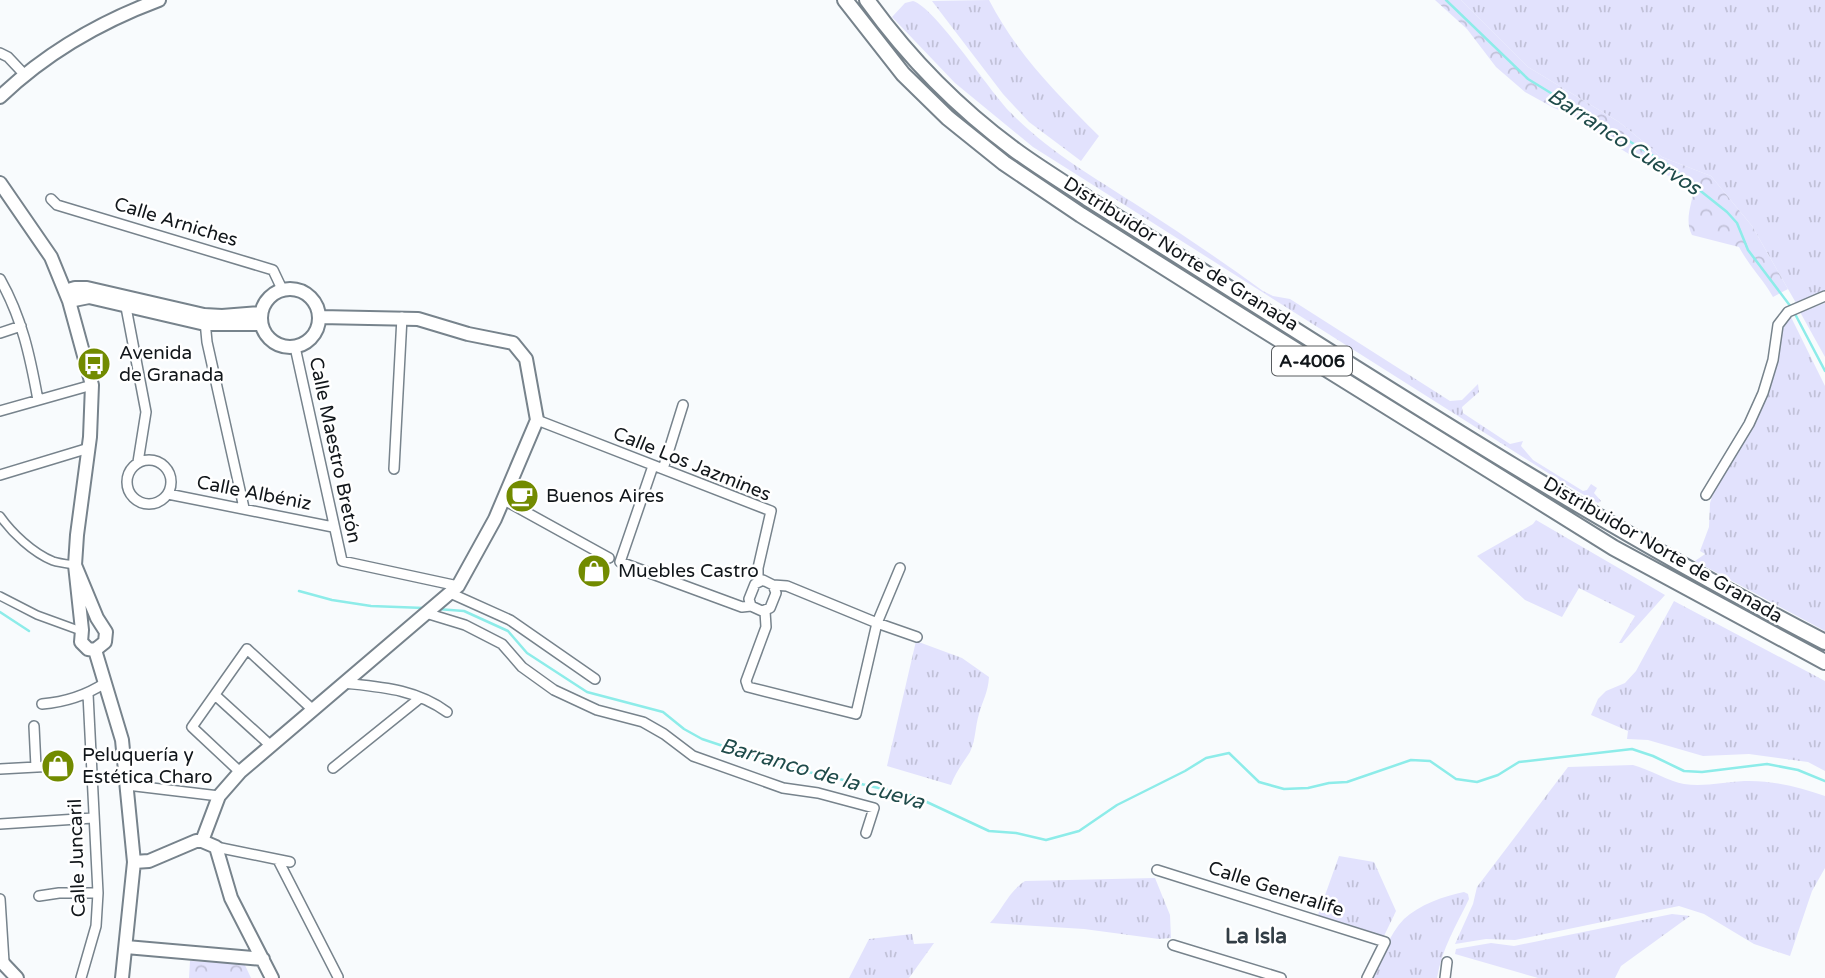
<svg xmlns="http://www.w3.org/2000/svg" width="1825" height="978" font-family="'Varela Round',sans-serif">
	<defs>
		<pattern id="grass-tufts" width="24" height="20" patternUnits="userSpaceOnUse" patternTransform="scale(1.75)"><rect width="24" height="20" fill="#e2e2fd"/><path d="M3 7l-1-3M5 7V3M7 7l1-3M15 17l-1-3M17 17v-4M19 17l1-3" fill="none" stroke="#c1c1d8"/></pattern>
		<pattern id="forest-crowns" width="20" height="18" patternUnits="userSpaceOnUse" patternTransform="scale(1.75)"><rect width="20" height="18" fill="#e2e2fd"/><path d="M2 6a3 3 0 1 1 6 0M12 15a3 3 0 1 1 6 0" fill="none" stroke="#c1c1d8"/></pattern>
	</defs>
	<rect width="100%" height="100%" fill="#f8fbfd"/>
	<path fill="url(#grass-tufts)" d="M989,0C1017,54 1057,94 1099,136L1081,161L1029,122L1003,94L932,1Z
		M1461,0H1825V292L1796,303L1752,226L1711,176L1662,157L1619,122L1528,67Z
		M913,1C935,7 989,91 1011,113C1048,151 1095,178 1140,207C1182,234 1223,262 1263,291L1273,296L1290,299L1450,401L1462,400L1478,384L1479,392L1462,407L1463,413L1510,444L1523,441L1521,446L1533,460L1583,491L1587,490L1591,484L1597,488L1594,493L1601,501L1598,503L1567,485L1033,147L955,83L892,17L905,3Z
		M1825,303V357L1800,312Z
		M1790,315L1825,386V631L1695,561L1705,554L1700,551L1709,527L1710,503L1716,485L1769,393L1777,364L1780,333Z
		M1536,520L1665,595L1622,643H1619L1635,616L1579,588L1562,617L1525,600L1477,556L1533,524Z
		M1674,601L1825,681V771L1808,762L1749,754L1703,756L1648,740L1627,739L1628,731L1591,715L1598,699L1606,691L1625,683L1636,671Z
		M916,641L962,658L989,677C988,693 983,699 979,714C975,727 976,739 970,752C963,763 955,773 951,785L887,766Z
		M1633,765C1649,769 1670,782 1684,784C1704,787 1724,782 1744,781C1772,780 1799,787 1825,796V868L1812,891L1790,956L1754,944L1704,914L1679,906L1515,940L1486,939L1455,944L1473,904L1477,887L1568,767Z
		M1339,856L1374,862L1396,911L1384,936L1318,915Z
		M1155,878L1170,915L1171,938L1159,939L1084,929L990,923C1003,909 1008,892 1025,881Z
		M1464,892L1468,894L1469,899C1456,926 1442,948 1437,978H1373C1381,959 1389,934 1404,919C1419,905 1444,896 1464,892Z
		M1672,914L1690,916L1621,966L1615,978H1538L1455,954L1456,949L1491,943L1514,946Z
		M912,934L914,944L934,943L909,978H849L869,939Z"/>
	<path fill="url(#forest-crowns)" d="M1435,0H1461L1528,67L1619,122L1662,157L1711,176L1752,226L1788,289L1773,297C1763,279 1749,266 1739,247L1692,235C1684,220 1692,204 1694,188L1650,167L1616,146L1583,120L1554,108L1525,92L1496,67L1467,29Z
		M190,961L244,963L251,978H189Z"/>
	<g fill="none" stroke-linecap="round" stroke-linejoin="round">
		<path stroke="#8dece9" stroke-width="2.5" d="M1446,0L1528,79L1668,165L1727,212L1737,223L1748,250L1791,307
			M1794,312L1825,371
			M299,591L332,600L371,606L424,608
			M437,609L464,611L508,631L527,653L587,692L663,712L684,729L702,739L786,767L914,796L989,831L1016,833L1046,840L1079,831L1117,805L1185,771L1206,758L1229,753L1259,782L1284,789L1308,788L1329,783L1347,782L1411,760L1430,761L1456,779L1477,782L1498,775L1519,762L1632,749L1653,756L1684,771L1702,772L1767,764L1798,770L1825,781
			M0,612L29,631"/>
		<defs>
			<path id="pedestrian" d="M0,516C12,533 33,553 53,561C59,563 68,564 75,565
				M0,596L37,615L81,631"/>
			<path id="minor" d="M0,53L8,57L24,74
				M51,199L57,205L273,270L282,289
				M0,279C22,318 30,356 38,400
				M125,302L146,412L138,462
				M205,321L207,342L244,508
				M0,333L21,326
				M295,347L342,561L458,586
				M0,411L92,385
				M537,420L771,511L758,568V581
				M127 482a22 22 0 1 1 44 0a22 22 0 1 1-44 0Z
				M653,466L620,562L742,607L751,606
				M394,469L402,317
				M663,469L683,405
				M0,475L89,448
				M168,494L333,527
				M1706,495L1749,424L1763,393L1773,360L1778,325L1788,312L1825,296
				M504,500L609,558
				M763,580L773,585L776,593L770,608L762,611L751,606L749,599L755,584Z
				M773,585L787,586L877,623L917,637
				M450,593L510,620L595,679
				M765,611L766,627L746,681L748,687L856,714L877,623L900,568
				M429,614L465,625L502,644L522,667L554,690L597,710L643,722L664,734L693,756L783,788L818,793L874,808L866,833
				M344,683C381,687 416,689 447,712
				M215,695L270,745
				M42,704C66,702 85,696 105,683
				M34,726L36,767
				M333,768L420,698
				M0,769L55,766
				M240,772L192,727L247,649L312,709
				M127,785L219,796
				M0,824L93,818
				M216,847L290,862
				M278,860L338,977
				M1157,870L1385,942L1367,978
				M39,896L59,893H98
				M0,899L4,962
				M1173,945L1281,978
				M81,978L96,926L98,893L88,694
				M1445,978L1447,962"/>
			<path id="tertiary" d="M0,97C46,53 100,22 159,0
				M0,183L51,257L69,301L92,385L90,437L77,535L75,565L82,630L81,642L88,649L95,650L105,642L106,632L97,618L75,565
				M261 318a29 29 0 1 1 58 0a29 29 0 1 1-58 0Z
				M65,291L75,288H87L204,315L222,316L261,313
				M69,301L89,297L205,324H261
				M95,650L122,740L134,862L122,978
				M202,841L219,796L240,772L458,586L495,519L537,420L526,359L513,343L468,334L418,319L320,317
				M134,862L149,861L196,841H202L216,847L231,898L272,978
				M126,947L263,959
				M0,960L17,978"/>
			<path id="primary" d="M845,0L903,74L948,118L1004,163L1081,215L1246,319L1614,548L1825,662
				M867,0C908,57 958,108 1015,150C1038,167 1063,182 1087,198C1330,351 1570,510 1825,642"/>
		</defs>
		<use href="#pedestrian" stroke="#77838c" stroke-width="10"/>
		<use href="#minor" stroke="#77838c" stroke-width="12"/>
		<use href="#tertiary" stroke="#77838c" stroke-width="16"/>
		<use href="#primary" stroke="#77838c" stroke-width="18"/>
		<use href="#pedestrian" stroke="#fff" stroke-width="7"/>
		<use href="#minor" stroke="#fff" stroke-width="9"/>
		<use href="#tertiary" stroke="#fff" stroke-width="12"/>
		<use href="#primary" stroke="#fff" stroke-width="14"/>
	</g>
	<defs>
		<symbol id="bus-disc" viewBox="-11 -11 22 22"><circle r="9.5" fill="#728b00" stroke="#fff"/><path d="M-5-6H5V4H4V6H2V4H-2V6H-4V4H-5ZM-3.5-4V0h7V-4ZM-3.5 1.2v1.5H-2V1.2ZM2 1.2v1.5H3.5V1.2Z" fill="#fff"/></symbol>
		<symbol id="cafe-disc" viewBox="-11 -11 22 22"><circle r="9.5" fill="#728b00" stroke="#fff"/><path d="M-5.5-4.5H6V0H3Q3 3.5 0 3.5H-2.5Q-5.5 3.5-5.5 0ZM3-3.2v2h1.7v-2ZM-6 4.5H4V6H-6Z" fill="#fff"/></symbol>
		<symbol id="shop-disc" viewBox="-11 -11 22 22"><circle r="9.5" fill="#728b00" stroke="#fff"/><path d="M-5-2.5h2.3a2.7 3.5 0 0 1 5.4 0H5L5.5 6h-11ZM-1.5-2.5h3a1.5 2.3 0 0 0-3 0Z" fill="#fff"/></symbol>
	</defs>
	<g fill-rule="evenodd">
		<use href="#bus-disc" x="75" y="345" width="38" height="38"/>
		<use href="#cafe-disc" x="503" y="477" width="38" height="38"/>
		<use href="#shop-disc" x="575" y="552" width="38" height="38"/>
		<use href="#shop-disc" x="39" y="747" width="38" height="38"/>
	</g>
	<g text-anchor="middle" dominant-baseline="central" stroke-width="5" stroke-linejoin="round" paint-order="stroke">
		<rect fill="#fff" stroke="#585c5f" stroke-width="2" x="1272" y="346.5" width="80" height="29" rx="5"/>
		<g font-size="18" font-weight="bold" fill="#11161a">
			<text x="1312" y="361">A-4006</text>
		</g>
		<g font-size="19" fill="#11161a" stroke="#fff">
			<text transform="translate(176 222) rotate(17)">Calle Arniches</text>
			<text transform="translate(1181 254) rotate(32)">Distribuidor Norte de Granada</text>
			<text transform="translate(335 450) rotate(78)">Calle Maestro Bretón</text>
			<text transform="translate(692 464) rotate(22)">Calle Los Jazmines</text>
			<text transform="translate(254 493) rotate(11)">Calle Albéniz</text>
			<text transform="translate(1663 550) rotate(30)">Distribuidor Norte de Granada</text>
			<text transform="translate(77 858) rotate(-92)">Calle Juncaril</text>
			<text transform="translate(1276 889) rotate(18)">Calle Generalife</text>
		</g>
		<g font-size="19" fill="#11161a" stroke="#fff" text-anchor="start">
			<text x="119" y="353">Avenida<tspan x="119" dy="22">de Granada</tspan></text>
			<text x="546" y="496">Buenos Aires</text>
			<text x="618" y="571">Muebles Castro</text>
			<text x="82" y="755">Peluquería y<tspan x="82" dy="22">Estética Charo</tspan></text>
		</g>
		<g font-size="21" font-style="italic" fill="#1f4b4a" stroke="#fff">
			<text transform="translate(1624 142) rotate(33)">Barranco Cuervos</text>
			<text transform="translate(822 774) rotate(16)">Barranco de la Cueva</text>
		</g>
		<g font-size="21" font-weight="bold" fill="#323d45" stroke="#fff">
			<text x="1256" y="936">La Isla</text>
		</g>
	</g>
</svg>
